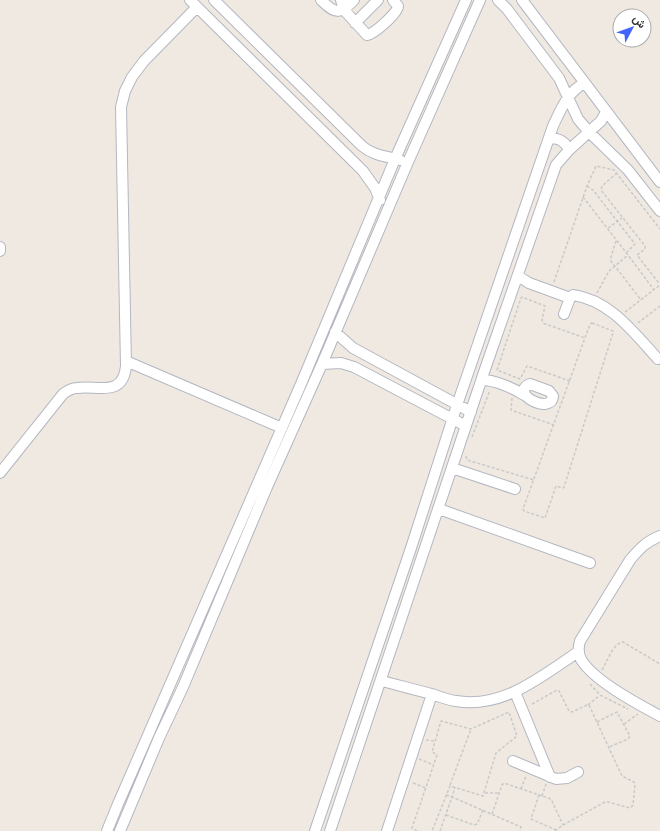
<svg xmlns="http://www.w3.org/2000/svg" width="660" height="831" font-family="'Noto Sans',Vazirmatn,sans-serif">
	<rect width="100%" height="100%" fill="#efe9e1"/>
	<g fill="none" stroke-linecap="round" stroke-linejoin="round">
		<defs>
			<path id="minor" d="M190,0L363,171L375,188L380,200
				M214,0L362,146C374,156 386,156 400,160
				M321,0C335,14 340,15 354,0
				M341,0L344,10L367,35C374,34 398,13 398,6L393,0
				M498,0L507,9L559,78L578,119L589,132L628,170L660,211
				M522,0L660,182
				M355,23L378,0
				M549,138C559,138 565,141 569,150
				M0,247V251
				M518,276L529,283L570,298
				M564,314L570,298L573,295C610,300 634,333 658,359
				M335,332L353,348L471,412
				M126,361L282,428
				M322,364L341,363L354,367L466,426
				M482,380C495,380 513,388 524,395
				M530,384L549,391L553,396C552,416 508,393 530,384Z
				M452,468L515,489
				M0,473L63,394C67,391 71,388 77,388C97,385 123,398 126,366L121,107L125,91L132,77L144,61L197,7
				M439,509L590,563
				M660,536C647,541 639,549 630,560L580,641C578,648 578,655 582,661C596,682 638,704 660,716
				M382,681C398,685 415,690 432,694C440,697 448,700 456,701C503,709 542,676 578,652
				M515,692L550,777
				M513,761L556,779L567,778L578,772
				M107,831L118,804L301,384L395,159L466,0
				M120,831L159,738L183,687L267,487L322,364L408,162L480,0
				M315,831L411,548L457,405L553,126C561,109 568,91 585,83
				M330,831L484,372L556,165L569,150L601,121L606,112
				M387,831L432,694"/>
		</defs>
		<use href="#minor" stroke="#b4b7c1" stroke-width="12"/>
		<path stroke="#c9c9c9" stroke-width="1.5" stroke-dasharray="3 2" stroke-linecap="butt" d="M617,173L602,186L601,190L645,246V249L637,255L658,282L660,281
			M587,186L593,190L635,244L627,252
			M583,197L628,255L654,290
			M608,228L622,218
			M616,241L611,257V261L641,300
			M554,282L587,186L596,166L614,170L660,229
			M597,293L609,271L628,255
			M625,312L660,285
			M592,323L613,331V333L564,487L563,488L556,486L545,518L524,511L523,509L590,324Z
			M638,323L660,306
			M570,381L527,366L520,379L497,370L521,298L522,297L545,306L542,320L543,323L585,338
			M512,398L511,410L554,425
			M472,437L490,390
			M466,456L467,460L534,480
			M602,670C607,662 613,643 623,642L660,664
			M590,684L600,695L628,709
			M532,704L557,690L559,691L569,711L572,712L587,705H589L622,776L634,782L635,784L633,805L630,808L608,802H605L563,825L555,831
			M588,705L599,696
			M597,722L617,712L630,736L628,739L609,747
			M624,724L638,714
			M426,740L434,741
			M419,759L434,765
			M413,783L426,788
			M450,785L471,729
			M521,789L526,776
			M485,793H499
			M446,795L452,797L455,787
			M539,795L531,819L556,830
			M542,796L546,784
			M492,814L502,785L504,783L551,799L563,825
			M446,815L474,825L477,824L483,810
			M417,831L412,828L437,755L432,752L441,721L471,729L509,712L517,736L496,753L483,796L450,786L432,831
			M440,831L452,797L521,827L520,831"/>
		<use href="#minor" stroke="#fff" stroke-width="10"/>
	</g>
	<g transform="translate(632 28) rotate(49)"><circle r="19" fill="#ffffff" stroke="#ababab"/>
	<path d="M0-3L7 15L0 10L-7 15Z" fill="#4264fb"/>
	<text y="-6" font-size="11" font-weight="bold" text-anchor="middle" fill="#2e2e2e">ش</text>
	</g>
</svg>
